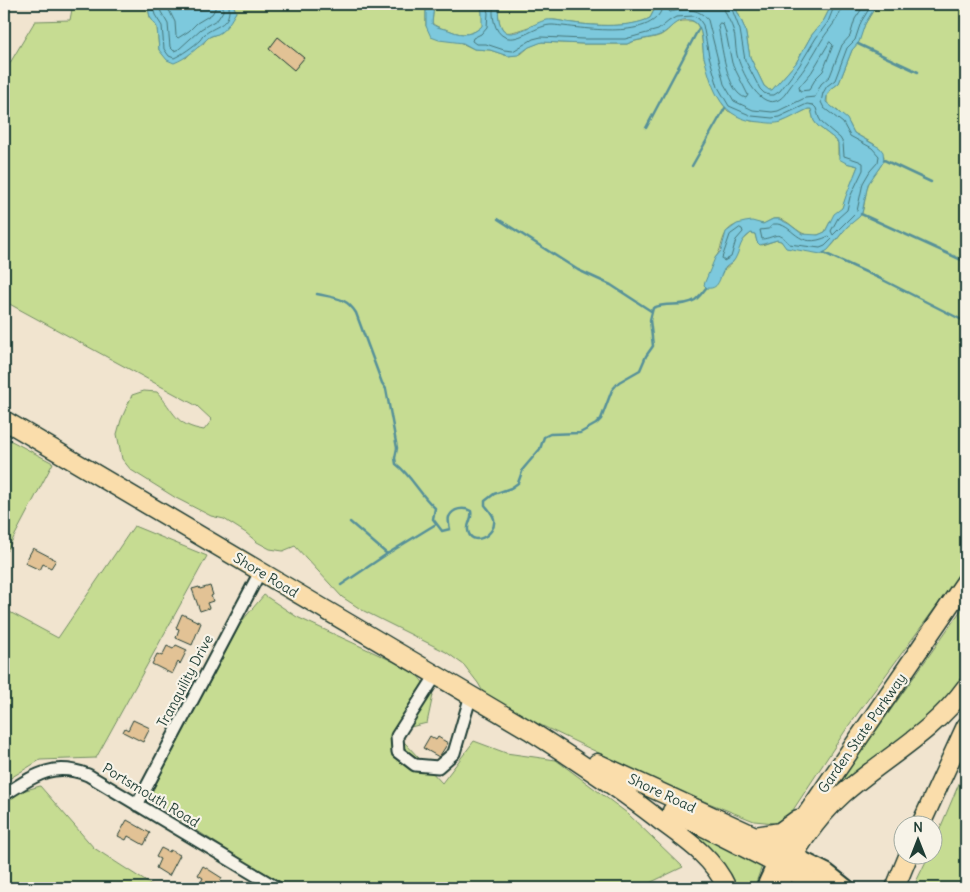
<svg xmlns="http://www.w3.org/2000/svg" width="970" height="892" font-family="Delius,sans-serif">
	<rect width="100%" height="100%" fill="#f1e4cf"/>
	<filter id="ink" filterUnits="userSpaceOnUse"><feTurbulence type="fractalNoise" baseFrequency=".02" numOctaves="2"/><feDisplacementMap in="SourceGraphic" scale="10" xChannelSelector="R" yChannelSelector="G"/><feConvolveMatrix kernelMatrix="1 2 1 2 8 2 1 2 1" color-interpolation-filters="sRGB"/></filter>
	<g filter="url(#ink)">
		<path fill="#c6dc92" stroke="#728c63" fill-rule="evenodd" d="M73,4H147L150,17L157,27L159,50L186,58L192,51L203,44L207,38L219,33L236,12L233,4H426V26L474,49L490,50L508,56L521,54L529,47L541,42L583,44H627C637,39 653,39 661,35C676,26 670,20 692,21L696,23L701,32L704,57L714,88L722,103L728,111L751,121L781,122L808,109H811L814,121L818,126L836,140L838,143V155L846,163L858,166L842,208L830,222L825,232C799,246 792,215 773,219C770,220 766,223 763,224C752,222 733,221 726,233C721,241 722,250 715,258L724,270L733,262L741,242L751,233L755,234L757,242L762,245L777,240L781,241L787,248L824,252C834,246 839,236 847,227C851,222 858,219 862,213C865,204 865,194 868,185C872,174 883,168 884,156L874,144L854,133L849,123L838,111L827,104V96L830,90L839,83L852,50L857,44L865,24L877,4H966V566L849,725L793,810L775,823L754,821L676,790L524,717L485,695L478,683L464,665L446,652L362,610L342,597L295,546L283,551L270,549L257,542L246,533L224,519L211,516L176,498L131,470L122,459L117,434L121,420L132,395L144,391L157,392C175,412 174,425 204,430L212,420L197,406L4,301V73L35,21L70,20ZM278,37L304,58L294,70L269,49Z
			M434,4H480L482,11L483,26C472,35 463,36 451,31C444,28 439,29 432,23Z
			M500,4H663L654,10L650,18C632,28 594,26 573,23C567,23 560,20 554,20C543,20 512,35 506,32C498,28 497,11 500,4Z
			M734,4H832L824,20L811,36L796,63L772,90H769L764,86L750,57L745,29Z
			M4,437L53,463L4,556V436Z
			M134,526L207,556L96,758L40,760L4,782V609L58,638Z
			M264,595L297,617L414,671L433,695L427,723L394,731L442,783L474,741L506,753L556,760L627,813L683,867L639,888H291L244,861L148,799L242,621Z
			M966,603L965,673L936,712L838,791L835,789Z
			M966,767V888H913L929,855L932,854L933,845Z
			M40,786L94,848L156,888H4V801L19,792Z
			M672,820L762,866L754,888H735Z"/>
		<path fill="#7dc9dd" stroke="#579199" d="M147,4H233L236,12C231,20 227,29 218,34C214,35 209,36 207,39C196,49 187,58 174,63L167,60L159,50L157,27L150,17Z
			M426,4H434L432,24C439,29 444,28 451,31C463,36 473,35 482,26V12L480,4H500C497,11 498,28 506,32C515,37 536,22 546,20C555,19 564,22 573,23C594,26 631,28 650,18L656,7L663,4H734L745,29L750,57L764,86L769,90H772L796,63L811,36L824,20L832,4H877L865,24L859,42L852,50L839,83L830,90L827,96L826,102L847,119L854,133L880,148L883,152L884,161L868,184L862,213L859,217L847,227L828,250L821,254L786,248L781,241L777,240L760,245L757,242L755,234L751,233C739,241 741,248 735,259C733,263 729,264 726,267C719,274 721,290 707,288L704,285L705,282L715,258L721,251L726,232L737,224L745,222L752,221L763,224L773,219H779L789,224L802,234L818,235L825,232L834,214L842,208L846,196L858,166L846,163L839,159L838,143L836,140L818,126L814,121L811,109H808C799,113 790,119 781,122C775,124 768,123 761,122C721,120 713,91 704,57C702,47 704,26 693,21C677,15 671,30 660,35C649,39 637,39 627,44H583L542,42L529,47L518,55L508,56L490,50L474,49L463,43L439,40L431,37L426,26Z"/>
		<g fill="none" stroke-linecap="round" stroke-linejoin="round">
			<path stroke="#457578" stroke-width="1" d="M152,4L155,15L162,26L164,49L169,56L174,58C181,55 194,46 200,40C202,38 202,36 205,34C218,24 231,26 229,4
				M158,4L161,12L168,24L170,47L174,51L179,49L201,29L218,19L223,11V4
				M166,4L175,22L176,36L178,38L189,31L197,23L212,14L215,9V4
				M486,4L488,13L487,27L481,34L473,38L472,41L476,44H486L504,50L513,51L533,39L541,37L583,39H625L658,30L669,21L676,17L694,16L699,19L703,25L709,56L718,87L729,106L752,116L772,118L779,117L807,104L813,105L816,108L819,118L822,123L840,138L843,143L844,156L859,161L863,163V170L850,197L847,210L838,218L831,231L833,235L857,211L863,183L870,171L878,162L879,156L872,148L850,136L843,123L824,108L821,102L823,93L827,86L835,80L847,48L855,40L861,22L872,4
				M494,4C491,13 494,33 505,37C519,43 537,24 553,25C579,27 658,43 663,4
				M669,4L668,10L670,12C684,9 698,7 708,20L724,84L734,101L753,110L772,112L778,111L805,98L815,97L821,84L830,76L842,45L850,36L855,19L865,4
				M723,4C724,13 730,20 733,29C736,37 735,47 737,55C741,70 758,107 776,101C785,98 788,88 794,82C806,68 813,55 822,40C829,28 841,18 842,4
				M730,4L740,30L745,60L760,89L764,93L769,95H774L780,91L799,66L816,38L828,22L835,4
				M720,23L723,24L726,33L732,63L748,95L746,98C726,93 722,44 718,26Z
				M830,42L833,45L823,71L816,78L809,90L800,91L799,87L811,73Z
				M774,224C794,222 796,252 829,236L832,239L825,246L820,248L789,244C778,229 775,238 762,239L760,230L768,229Z
				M740,228L742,229L743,232L736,240L731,257L724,261L722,258L730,235Z"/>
			<path stroke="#579199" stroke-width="2.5" d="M858,44L918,72
				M646,128L699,28
				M884,160L931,182
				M692,166L725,108
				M861,214L966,262
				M498,219L578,270L611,285L651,311
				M824,253L881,279L966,322
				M317,294C334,298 346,297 356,313L382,383L386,389L397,448L395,458L396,464C411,475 420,495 435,508L433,519L442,531L450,529C449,525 448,520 449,517C453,508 464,507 471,511C473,519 467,523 468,530C470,548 497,536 494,519C493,514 488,509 485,505V501L494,494L511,488L518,483L523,469L540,449L544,437L550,434L580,433L596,424L601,419L612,390L619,382L640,370L646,356L653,346L650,320L653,308C666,301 682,308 695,300C699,297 703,292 706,288
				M350,522L387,554
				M341,585L387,554L436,524"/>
		</g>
		<path fill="#e2c295" stroke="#1f3d34" d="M278,37L304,58L294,70L269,49Z
			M33,548L56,560L51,568L43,564L40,570L25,563Z
			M210,586L213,595L211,596L213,601L207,603L209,608L200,611L192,589L199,587L200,589Z
			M182,614L201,623L192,645L176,638L179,629L176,628Z
			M176,645L187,650L180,664L178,662L172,674L152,664L157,654L162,656L167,646L173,649Z
			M133,720L150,728L143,742L123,732L125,728L128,730Z
			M430,736L436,740L438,737L448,743L439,757L423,748Z
			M127,820L150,833L144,845L128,836L126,840L118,836Z
			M161,848L169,852L170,850L180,855L169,876L156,868L160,859L156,857Z
			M203,866L222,878L216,888L208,884L206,887L200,884L203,878L198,875Z"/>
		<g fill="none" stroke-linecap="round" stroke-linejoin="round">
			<defs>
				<path id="minor" d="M436,675L397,736L398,752L415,765L438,767L454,753L471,695
					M4,795C34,776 52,761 88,775L277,888
					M137,805L260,572"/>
				<path id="major" d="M755,836L827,872L847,888
					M764,888L780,853"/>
				<path id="highway" d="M4,420L529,730C573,758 617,787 658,819C685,839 713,857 727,888
					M597,763L755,836L780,832L798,819
					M672,811L824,888
					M921,824L966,726
					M783,849L966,581
					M778,888C790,856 817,817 843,794C884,758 933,733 966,687
					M895,888L909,854"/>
			</defs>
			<use href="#minor" stroke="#1f3d34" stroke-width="15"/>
			<use href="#major" stroke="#1f3d34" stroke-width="19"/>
			<use href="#highway" stroke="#1f3d34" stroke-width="21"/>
			<use href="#minor" stroke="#f7f3e8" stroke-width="11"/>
			<use href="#major" stroke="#faddab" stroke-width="15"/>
			<use href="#highway" stroke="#faddab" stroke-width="18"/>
		</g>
	</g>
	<g text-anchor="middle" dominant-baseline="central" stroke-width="4.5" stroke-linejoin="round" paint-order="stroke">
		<g font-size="14" fill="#1f3d34" stroke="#f7f3e8">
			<text transform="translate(266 575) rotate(31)">Shore Road</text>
			<text transform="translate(185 681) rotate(-62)">Tranquility Drive</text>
			<text transform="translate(862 733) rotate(-55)">Garden State Parkway</text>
			<text transform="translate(662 793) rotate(25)">Shore Road</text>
			<text transform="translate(151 795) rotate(31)">Portsmouth Road</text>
		</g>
	</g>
	<rect width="970" height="892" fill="none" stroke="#f7f3e8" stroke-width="20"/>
	<rect x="10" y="10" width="950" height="872" fill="none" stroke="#1f3d34" stroke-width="2" filter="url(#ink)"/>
	<g transform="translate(918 840)"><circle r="24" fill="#f7f3e8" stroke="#a1aaa0"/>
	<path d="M0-4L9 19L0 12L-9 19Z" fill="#1f3d34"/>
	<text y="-8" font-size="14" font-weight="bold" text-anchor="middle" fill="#1f3d34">N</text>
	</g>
</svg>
